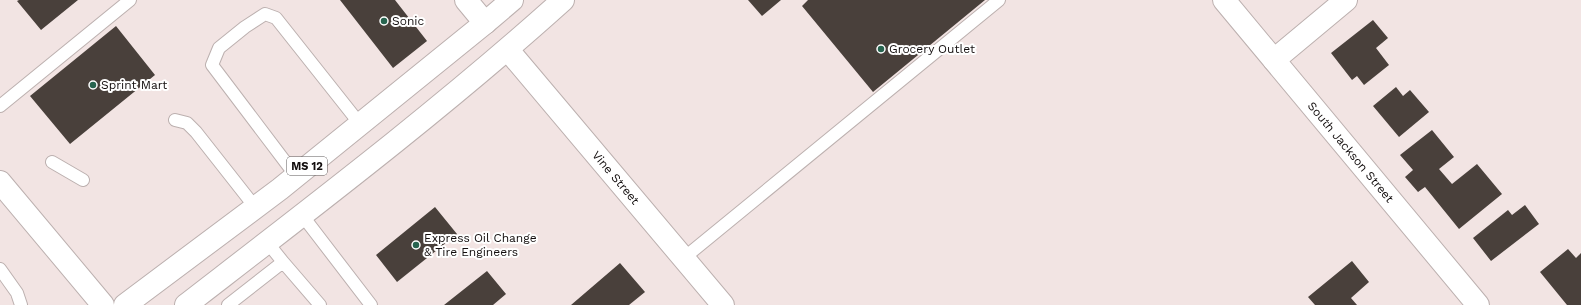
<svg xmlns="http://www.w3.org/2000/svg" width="1581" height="305" font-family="'Work Sans',sans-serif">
	<rect width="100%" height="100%" fill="#f2e4e3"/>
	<path fill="#49403b" d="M19,0H78L41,30L17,1Z
		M340,0H395L427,41L393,68Z
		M748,0H781L762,16Z
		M808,0H985L873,92L802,6Z
		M1373,20L1388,38L1376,48L1389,65L1364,85L1357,76L1352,80L1331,53Z
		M116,26L155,75L70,144L30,96Z
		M1396,87L1403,96L1410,90L1429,112L1399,137L1373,106Z
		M1432,130L1454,157L1439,169L1452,184L1477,164L1502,194L1459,229L1425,187L1418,192L1405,177L1413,170L1400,155Z
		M1525,205L1539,224L1491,261L1473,238L1508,210L1512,215Z
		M435,207L457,234L397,282L376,255Z
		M1568,249L1576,258L1581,253V305H1567L1540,272Z
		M1352,261L1369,282L1351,298L1357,305H1315L1308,297Z
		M620,263L645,292L629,305H571Z
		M487,271L506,294L493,305H444Z"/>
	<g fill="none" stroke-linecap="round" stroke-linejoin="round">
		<defs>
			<path id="lane" d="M0,106L130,0
				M175,120L187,123L196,132L255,207
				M52,162L83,180
				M296,176L212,65L219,48L245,27L265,14L276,18L360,124
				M302,215L371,305
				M684,258L999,0
				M283,262L320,305
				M0,269L17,293L21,305
				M228,305L283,262L267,242"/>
			<g id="street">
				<path d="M466,0L485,23"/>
				<path id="s1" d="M508,50L723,305"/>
				<path d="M1274,60L1346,0"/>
			</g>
			<g id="secondary">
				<path id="s2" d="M1224,0L1478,305"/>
				<path d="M0,182L103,305"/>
			</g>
			<path id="primary" d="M125,305L280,189L485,23L512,0
				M186,305C314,206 443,108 563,0"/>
		</defs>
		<use href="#lane" stroke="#bcb0af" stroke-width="14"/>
		<use href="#street" stroke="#bcb0af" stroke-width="24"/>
		<use href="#secondary" stroke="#bcb0af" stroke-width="24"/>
		<use href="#primary" stroke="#bcb0af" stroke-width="24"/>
		<use href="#lane" stroke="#fff" stroke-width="12"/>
		<use href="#street" stroke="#fff" stroke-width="22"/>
		<use href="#secondary" stroke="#fff" stroke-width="22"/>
		<use href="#primary" stroke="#fff" stroke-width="22"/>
	</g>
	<g fill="#27644f" stroke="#fff" stroke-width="1.5">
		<circle cx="384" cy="21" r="4"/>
		<circle cx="881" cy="49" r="4"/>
		<circle cx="93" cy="85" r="4"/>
		<circle cx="416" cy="245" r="4"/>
	</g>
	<g text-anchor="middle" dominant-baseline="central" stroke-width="4" stroke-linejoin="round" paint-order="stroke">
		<rect fill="#fff" stroke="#5a5656" stroke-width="1" x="287" y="157" width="40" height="18" rx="3"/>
		<g font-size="11" font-weight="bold" fill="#130e0e">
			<text x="307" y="166">MS 12</text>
		</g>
		<g font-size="12" fill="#130e0e" stroke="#fff" text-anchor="start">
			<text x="392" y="21">Sonic</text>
			<text x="889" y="49">Grocery Outlet</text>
			<text x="101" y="85">Sprint Mart</text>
			<text x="424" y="238">Express Oil Change<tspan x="424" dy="14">&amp; Tire Engineers</tspan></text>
		</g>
		<g font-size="12" fill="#130e0e" stroke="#fff">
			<text stroke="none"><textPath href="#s2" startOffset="198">South Jackson Street</textPath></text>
			<text stroke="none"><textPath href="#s1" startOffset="167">Vine Street</textPath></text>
		</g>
	</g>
</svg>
